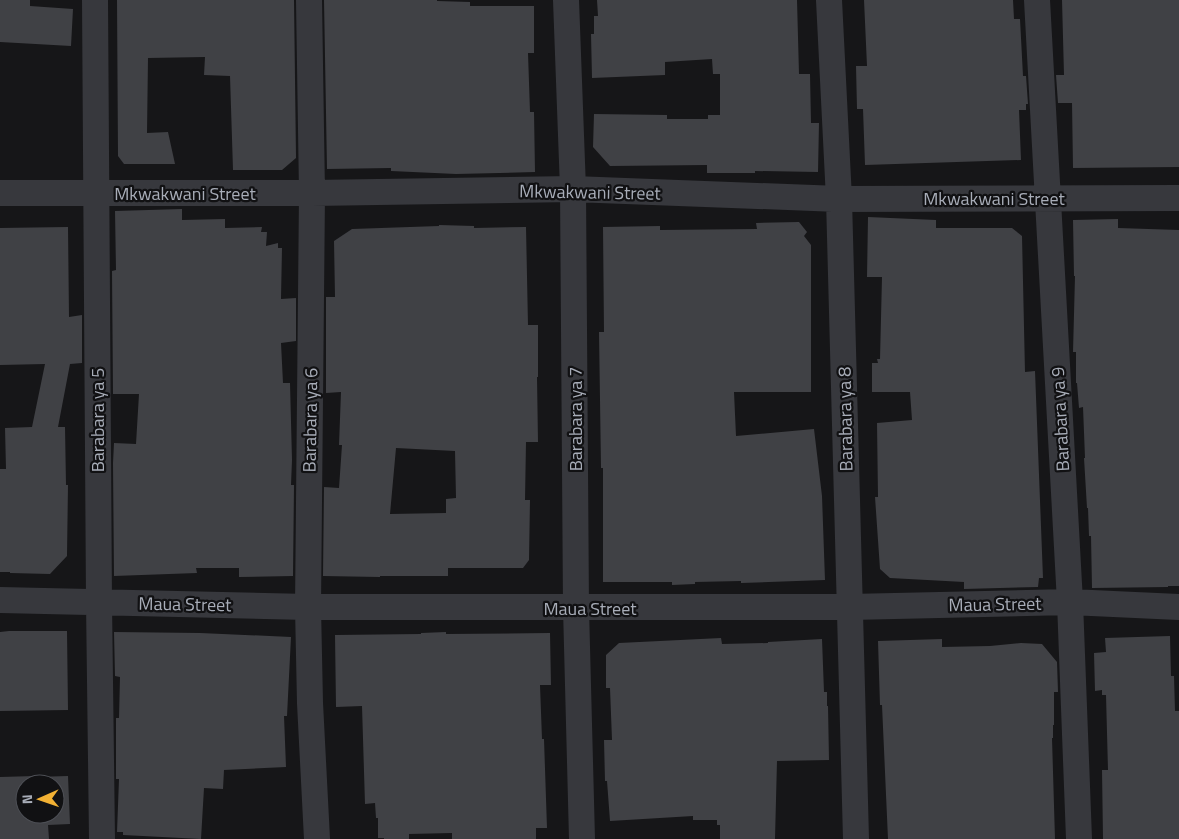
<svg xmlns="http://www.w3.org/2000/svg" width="1179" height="839" font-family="'Titillium Web',sans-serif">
	<rect width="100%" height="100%" fill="#161618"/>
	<path fill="#404145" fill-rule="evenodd" d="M0,0H30V6L73,9L71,46L0,42Z
		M117,0H294L296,158L282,170H233L230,76L204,75L205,57L148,58L147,133L168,132L175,164H124L118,156Z
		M324,0H437V1L470,2V6H534V53H528L530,112H534L535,172L456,174L391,171V168L327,169Z
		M597,0H797L799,74H810L811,123H819L818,172L755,171V173H707V165L610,166L593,147L594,114L667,115V119H708V115H720V74H713L712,59L665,62V75L592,78L591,34H594V16H598Z
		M864,0H1013L1014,19H1020L1023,76H1026L1028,104H1026V110H1019L1021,160L865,165L863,109H857L856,66H867Z
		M1062,0H1179V167L1073,168L1072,103H1058L1056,75H1064Z
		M182,209V220L225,219V228L262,227L261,232H267L266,246L278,243V248H282L281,299L296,298V341L281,343L283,383H290L292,460L291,485H294L293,576L239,577V568H196L197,573L114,576L113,463L114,443L136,444L139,394H113L112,271L116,270L115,211Z
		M868,217L936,220V228H1012L1022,236L1025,372L1035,371L1043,578H1039L1038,587L964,589V582L890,578L880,569L875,497H878L877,423L912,420L910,392H872V363H878L877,359H880L882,277H867Z
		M1118,219V228L1179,230V586H1168V587L1092,588L1091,536H1089L1088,508H1087L1084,458H1085L1083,407L1079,408L1077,383H1076V352H1073L1075,276H1074L1073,220Z
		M799,222L807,232L804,236L811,245V392H734L736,436L814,429L822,496L825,580L741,583V581L695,582V584L672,585V582H603V468H601L599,332H604L603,227L660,226V230L757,229L756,223Z
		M439,225L474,226V228L526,227L528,325H538V377H537L538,442H526L525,500H530L529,560L523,568H448V576H380V577L323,576L324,487L339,488L342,445H339L341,392L326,393V297H335L334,241L352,229L439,226ZM396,448L455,451L456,498L446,499V513L390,514Z
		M68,227L69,317L82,315V363L70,364L58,427H65L66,485H68L67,556L50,574L10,573V572H0V469H6L5,428L32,427L45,364L0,365V228Z
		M9,631H67L68,710L0,711V632Z
		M114,632L200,633L291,637L287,716H284L286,767L224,770L223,789L204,788L201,839L123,835V832H117L119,779H116V718H119L120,677L115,676Z
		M446,632V634L550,633L551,685H540L542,739H544L547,828H536V839H452V833L409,834V839H384V838H378V818H376L375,803L365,804L362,706L336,707L335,635L421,634V633Z
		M1170,636L1171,676H1174L1175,711H1179V839H1103L1102,770H1108L1106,695H1102V690L1095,691L1094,653L1106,652L1105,638Z
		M721,638L722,644L768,643V642L822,639L824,692H827V706H828L829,760L777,761L775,839H720V825H717V820H693V816L610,821L607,781H605L604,740H612L610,688H606V655L619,643Z
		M942,639V647L990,646L1021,643L1042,644L1057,662L1058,692H1054V725H1053V738H1052L1055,839H888L882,705H880L878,641Z
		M35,776V777L68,776L70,824L48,825L49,839H0V777ZM25,784H55V814H25Z"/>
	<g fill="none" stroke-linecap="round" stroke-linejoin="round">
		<path stroke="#37383d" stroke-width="26" d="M95,0L99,602L102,839
			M309,0L312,193L308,607L310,703L317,839
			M566,0L573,189L576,608L582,839
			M829,0L839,199L856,839
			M1037,0L1070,602L1079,839
			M0,193H312L573,189L839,199L1179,198
			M0,600L308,607H850L1070,602L1179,607"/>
	</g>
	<g text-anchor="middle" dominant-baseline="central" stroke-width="4.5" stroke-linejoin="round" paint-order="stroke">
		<g font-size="18" fill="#a8adb8" stroke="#111113">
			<text transform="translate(590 192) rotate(1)">Mkwakwani Street</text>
			<text x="185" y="193">Mkwakwani Street</text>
			<text x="994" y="198">Mkwakwani Street</text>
			<text transform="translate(575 419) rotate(-90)">Barabara ya 7</text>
			<text transform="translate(845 419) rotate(-91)">Barabara ya 8</text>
			<text transform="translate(1060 419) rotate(-93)">Barabara ya 9</text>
			<text transform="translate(97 420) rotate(-90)">Barabara ya 5</text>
			<text transform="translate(310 420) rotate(-89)">Barabara ya 6</text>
			<text transform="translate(185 604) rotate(1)">Maua Street</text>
			<text transform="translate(995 604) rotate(-1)">Maua Street</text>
			<text x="590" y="608">Maua Street</text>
		</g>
	</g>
	<g transform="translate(40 799) rotate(268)"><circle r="24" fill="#111113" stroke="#4d4f55"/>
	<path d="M0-4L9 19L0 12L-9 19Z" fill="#f2b134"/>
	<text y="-8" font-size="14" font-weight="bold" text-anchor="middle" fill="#a8adb8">N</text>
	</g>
</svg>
